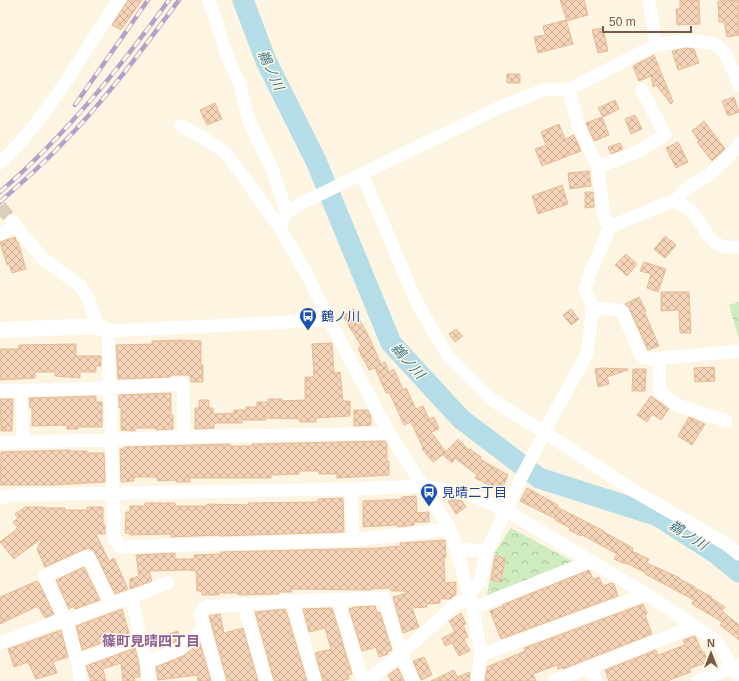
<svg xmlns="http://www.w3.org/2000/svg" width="739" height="681" font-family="Arial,'Noto Sans JP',sans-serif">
	<defs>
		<pattern id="park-crowns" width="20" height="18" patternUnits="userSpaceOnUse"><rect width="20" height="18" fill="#ceecbf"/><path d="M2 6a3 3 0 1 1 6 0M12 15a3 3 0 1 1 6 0" fill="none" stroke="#acc29d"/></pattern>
		<pattern id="building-cross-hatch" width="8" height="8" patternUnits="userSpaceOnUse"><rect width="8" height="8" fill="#f4d3b7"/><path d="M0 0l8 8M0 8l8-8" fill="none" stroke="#caae97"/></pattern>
	</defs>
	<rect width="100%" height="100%" fill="#fdf4e1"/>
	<path fill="url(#park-crowns)" d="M739,302V339L729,305Z
		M511,528L579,565L486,599L495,552Z"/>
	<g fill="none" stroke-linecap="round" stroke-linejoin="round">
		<path stroke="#b4dde8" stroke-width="21" d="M243,0L266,61L316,161L391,343L461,419L539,478L658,516L717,554L739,572"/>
	</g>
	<path fill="url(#building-cross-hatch)" stroke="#e8bb96" d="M128,0H142L121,30L112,25Z
		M560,0H584L588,15L567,21Z
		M680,0H699L700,24L677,25L676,9H680Z
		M739,0V35L727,37L724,22H719L718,1Z
		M566,20L573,44L538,53L534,37L545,35L543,26Z
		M603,28L608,51L598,53L592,30Z
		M686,48L694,49L699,63L678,70L672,51Z
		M654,55L673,102L671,104L656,85L653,87L651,76L639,81L633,66Z
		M507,74H520V83H507Z
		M734,97L739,112L728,116L722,101Z
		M615,100L619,109L603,117L598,108Z
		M215,103L222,119L207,125L200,110Z
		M635,115L642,129L631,134L625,119Z
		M602,117L609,135L594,141L586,123Z
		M704,121L725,149L712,161L697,142L699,141L692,131Z
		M559,124L565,139L574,135L581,151L542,166L535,149L546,145L541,132Z
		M678,142L688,162L676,168L666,148Z
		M620,143L623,149L611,154L608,147Z
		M589,171L591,186L570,189L568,173Z
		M562,185L568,204L538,214L532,196Z
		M585,192H593L594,207L585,208Z
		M665,236L676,245L665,258L654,249Z
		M15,237L17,242H18L26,269L12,273L9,264L7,265L0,242Z
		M626,254L637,264L627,276L615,265Z
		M644,262L666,269L658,292L647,288L651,274L640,271Z
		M661,292H689L691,333H680L679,310L661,311Z
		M639,297L646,311H644L659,346L648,350L629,308L625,304Z
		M354,309L369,337L381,364L385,362L389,372L394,369L403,390L406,388L416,409L423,406L429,419L434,417L439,429L431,432L446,452L458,439L469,450L470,449L481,457L480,459L508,475L501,491L475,478L477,475L455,458L452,463L443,455L445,453L433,462L422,449L423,448L411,422L404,425L389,392L386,393L375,368L369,370L365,361H364L358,348L361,346L343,316Z
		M571,309L579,319L571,325L563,315Z
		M456,329L463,336L455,342L449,334Z
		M180,340L201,341V365H203V382H191L190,375H170V377L118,379L116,345L152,344V341Z
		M332,343L334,373L340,372L343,401H350V416L316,418V422H300V419L266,418V420H242V423H214V428L195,429V408H199V400H209V408H213V414L234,413V410H246V407H257V402H268V399H282V401L305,400V377H314L312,344Z
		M76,344V356H101V366H96V372H80V378L55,376V372H35V378L0,380V349H19V345Z
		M714,367L715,381L695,382L694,368Z
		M601,368L628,369V370L607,377L609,384L598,387L595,369Z
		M633,369H646L645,391H632Z
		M171,393V415H173V429L156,430V428H135V431L121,430V408H119V395Z
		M96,396V402H102V427H78V429H67V425L32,426V408H30L29,398Z
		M651,396L669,409L661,420L652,414L647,422L637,415Z
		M0,399H13L12,431H1Z
		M354,410H368L371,417V425L354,426Z
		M689,417L705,424L692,445L678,436Z
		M385,441L387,444V461H389V475L337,478V474H319V471H299V474L271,475V478H190V482H176V480L158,481L157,477H134V481L121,482L120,449H124V447L230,444V446H252V444Z
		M70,450V451H87V453H104L105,482L53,485H0L1,452Z
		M527,488L558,505L557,507L604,531V532L633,548L632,551L649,559L647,563L680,578V579L695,587V588L712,597L711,598L725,607L722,611L739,625V640L720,625L722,622L692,604L694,600L645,574L646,573L626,563L625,564L614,559L617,554L582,535L581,536L569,530L570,528L555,520L556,519L520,501Z
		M416,496L417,513L429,512V522H414V525L398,527L397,525L363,527V501L402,499V497Z
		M343,498L344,532L220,536L218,535L171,537V534L130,535V533H125L126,512H130V506H145V503H175V506H207V504L248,505V503L318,502V499Z
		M451,499L462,501L466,507L456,514L448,501Z
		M25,507H44V508H65V510H87V507H103V525H105V534H96L109,561L114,558L128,589L115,594L95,553L89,548L85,549L45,567L37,549L43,537L14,559L0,542L18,528L13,522L18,518L15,514Z
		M445,540L446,557H444L445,583L456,582V594L450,599H440V603L427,604V607L412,608L419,627L403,633L393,597L407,593L406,591H391L390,588L371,589V590L291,589L292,592H278L279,594H273L238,595V593H219V595H202V591H197L196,571L187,570L149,571L152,581L130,589V579L139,576L136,555L175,553V559H194V555L221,554V552L379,548L400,546V543Z
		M495,556L505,558L501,582L491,580Z
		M84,567L100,600L75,609L74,606L69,609L56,580Z
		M589,570L593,579L599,577L603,586L611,583L614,584L618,596L501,639L490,611L503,606L502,605Z
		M37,581L39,583L54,614L45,618L38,606L0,624V597Z
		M643,604L647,614L645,615L652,634L563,669V667L558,669L557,665L533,674L536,681H485L487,667L525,651L524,648Z
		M375,606L377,613L380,612L392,650L387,652L388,654L379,657L376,647L362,651L349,609L355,607Z
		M332,608L352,674L348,675L349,679L341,681H323L315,653L331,649L325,628L309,632L303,609Z
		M122,609L129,633L82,650L76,626Z
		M285,609L287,614L307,681H275L273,677L255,612Z
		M461,613L466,624L463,625L468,637L464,639L470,651L459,656L452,643L445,646L442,638L455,632L449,621Z
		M220,614L224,633L243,628L258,681H227L209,616Z
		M61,630L68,657L53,662L57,673L36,679L28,662L14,667L8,649Z
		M178,631L180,638L176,642L160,648L157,638Z
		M695,636L702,652H704L708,662L689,669L691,672L667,681H609L605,670L656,650L658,655L685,645L683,640Z
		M200,643L211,681H198L197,675L158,680L156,667L183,656Z
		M135,648L139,664L140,677H134L135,681H123L121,663L103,669L106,681H91L86,666Z
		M424,657L432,675L421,680L413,661Z
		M398,668L404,681H391L388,675Z
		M454,670L457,677L470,672L469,681H431Z"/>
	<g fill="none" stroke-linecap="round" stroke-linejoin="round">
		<path stroke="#dbceba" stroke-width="13" stroke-dasharray="13 6" stroke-linecap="butt" d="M0,206L12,221"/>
		<path stroke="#fff" stroke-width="13" d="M209,0L226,53L239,82L249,121L272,169L287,213
			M649,0L656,45
			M569,89L578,125L598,167L603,210L606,222L610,227
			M181,126L204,138L226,153L279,226L306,273L329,320L389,433L450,529L473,608L481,655L477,681
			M0,163C49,117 81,55 119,0
			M598,167L635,153L665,135L642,90
			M362,174L417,303L448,356L492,400L544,432L634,491L726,544L739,554
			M675,201C682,205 688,207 693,213C709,231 707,250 739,247
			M12,221L43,259L79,285L88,297L97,326
			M279,226L287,213L300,204L500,107L544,90L569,89L656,45L686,40L712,43L718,46L728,58L739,85
			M0,234L15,225
			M593,308L610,309L622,311L639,351L644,358L654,359L739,351
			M329,320L108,331C110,401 113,470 114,539L121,547L353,540L450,529
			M660,359L659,384L661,393L677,405L726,421
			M0,391L109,388L183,384L184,437
			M21,391L23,443
			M0,443L184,437L389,433
			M351,489L353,540
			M0,498L14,495L351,489L423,486L469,494L505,510L646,594L695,626L716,641L739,676
			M457,549L487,551
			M468,593L480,582L487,551L521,478L542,438L544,432L587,354L593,308L585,289L591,271L610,227L662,205L675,201L684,191L695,183L708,176L735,150L739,143
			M338,600L363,681
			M292,601L315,681
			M244,604L266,681
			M473,608L591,561
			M140,638L147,662L149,681
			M0,643L64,619L74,618L168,583
			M481,655L646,594
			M77,661L68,627L45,576L88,556L111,604
			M147,662L180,649L196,635L205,632
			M590,667L596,681
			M81,681L77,661L140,638L132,597
			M219,681L200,614L206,607L292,601L384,598L401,654L413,681
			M367,681L401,654L457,603L471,601
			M554,681L695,626
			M698,681L739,665"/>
		<path stroke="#fff" stroke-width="16" d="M0,330L97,326L108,331"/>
		<defs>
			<path id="rail" d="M75,105L148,0
				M0,192C65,136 119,69 169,0
				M0,202C20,184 41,166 60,146C104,102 142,50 179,0"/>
		</defs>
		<use href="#rail" stroke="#b79fc7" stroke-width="4.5"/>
		<use href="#rail" stroke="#fff8e8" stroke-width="3" stroke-dasharray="9" stroke-linecap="butt"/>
	</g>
	<defs>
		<symbol id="bus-pin" viewBox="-11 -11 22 30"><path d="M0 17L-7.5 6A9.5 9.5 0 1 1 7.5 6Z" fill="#1a4fb4" stroke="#fff8e8"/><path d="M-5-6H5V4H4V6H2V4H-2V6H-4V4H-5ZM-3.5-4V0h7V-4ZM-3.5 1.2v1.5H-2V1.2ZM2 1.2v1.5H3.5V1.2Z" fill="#fff"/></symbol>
	</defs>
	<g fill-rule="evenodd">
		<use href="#bus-pin" x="298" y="306" width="20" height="27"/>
		<use href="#bus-pin" x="419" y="482" width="20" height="27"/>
	</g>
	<g text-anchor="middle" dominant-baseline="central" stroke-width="3" stroke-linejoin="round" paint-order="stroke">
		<g font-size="13" fill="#164399" stroke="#fff8e8" text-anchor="start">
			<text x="321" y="316">鶴ノ川</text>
			<text x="442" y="492">見晴二丁目</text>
		</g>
		<g font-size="14" font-style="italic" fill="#3f7a8b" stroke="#fff8e8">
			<text transform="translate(271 70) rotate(65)">鵜ノ川</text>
			<text transform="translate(408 361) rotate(48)">鵜ノ川</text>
			<text transform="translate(688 535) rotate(33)">鵜ノ川</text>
		</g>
		<g font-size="14" font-weight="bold" fill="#8a619a" stroke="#fff8e8">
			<text x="151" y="641">篠町見晴四丁目</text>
		</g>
	</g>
	<g transform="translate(711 653)" stroke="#fff8e8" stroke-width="3" paint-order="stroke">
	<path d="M0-3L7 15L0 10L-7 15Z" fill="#765a46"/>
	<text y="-6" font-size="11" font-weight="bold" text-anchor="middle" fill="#765a46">N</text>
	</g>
	<path d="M603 26v6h88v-6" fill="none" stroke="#765a46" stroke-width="2"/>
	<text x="609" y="26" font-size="12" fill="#765a46" stroke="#fff8e8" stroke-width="3" paint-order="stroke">50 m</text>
</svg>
